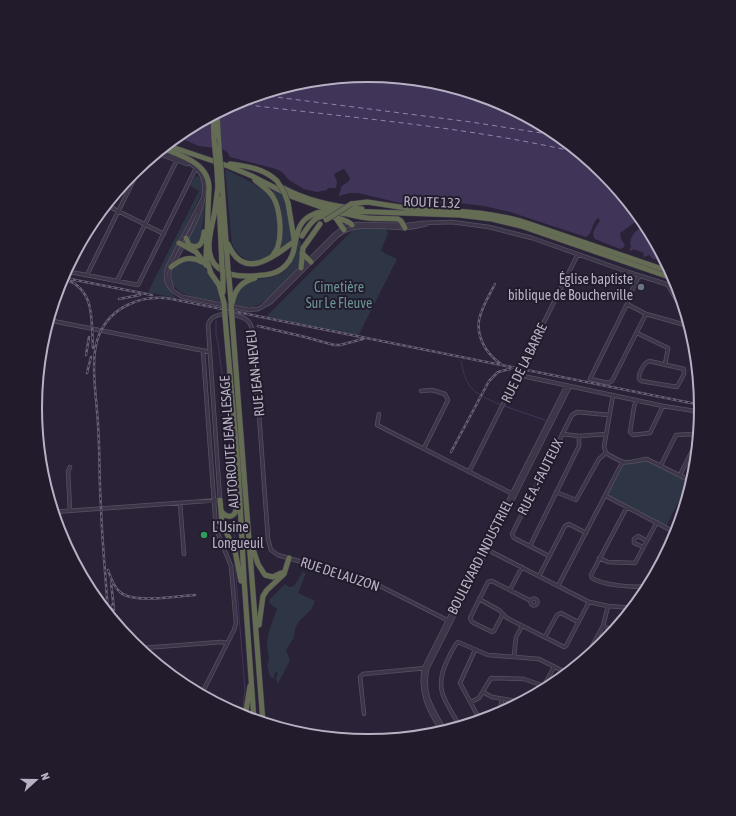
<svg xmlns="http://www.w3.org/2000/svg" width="736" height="816" font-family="'Asap Condensed',sans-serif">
	<rect width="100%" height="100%" fill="#2a2337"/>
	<path fill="#2e3645" d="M225,169C239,176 265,187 273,201C277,208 277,216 277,225C277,233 278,241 274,249C264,269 240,263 232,244Z
		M198,176C203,180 203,187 202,192L163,274L166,285L176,298L148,292L199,191L190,186L195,177Z
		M271,189L284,196L292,239L278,251C282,236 284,218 279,203C277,198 273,194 271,189Z
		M206,202L200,242L195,245L190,243L189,240V237Z
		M361,228L386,229L388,234L381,250L384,253L397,259L358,336L266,317L351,232L356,229Z
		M300,240C303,247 300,265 296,271C290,278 264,304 256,306C249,309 242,306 235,305C236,301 236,296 238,292C251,267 290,295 298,242Z
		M190,260L203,265L216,286L220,301C204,298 168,298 172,274C173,265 182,262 190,260Z
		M647,459L689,480L666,527L606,496L622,463Z
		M303,572L306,573L298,593L315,601L311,610L300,620L295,628L294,637L286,650L290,660L278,684L276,679L278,673L276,672L274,674V679L270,676L267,665C271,658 267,652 267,643C268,632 273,620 277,609L269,603L270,599L285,584L289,587L294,586Z"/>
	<path fill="#413459" d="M368,75L435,82L496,100L553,131L604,173L642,220H638L620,233L621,239L625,245L623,248L620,249L595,239C590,232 597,227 600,220L598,218C592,222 593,233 586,237L510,212L484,206L459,203L433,204L400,203L358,193H349L339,196V194L342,186L349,181L350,178L345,170L343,169L334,174L337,182L336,188H328L327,190L317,192L304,189L289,180L282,172L276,169L230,157L227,152L222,149L199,146L187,141L175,137L183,131L241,100L303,81Z
		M646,226H647L665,260L653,259L649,255L644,257L643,255L644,253L633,249L631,251L629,249L631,247C628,237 636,229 646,226Z"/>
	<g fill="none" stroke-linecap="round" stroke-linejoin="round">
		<path stroke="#413459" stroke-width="1" d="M216,320V335L218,343L229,428L233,512
			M461,361C464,375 466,387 480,395
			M483,397L501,405
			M504,406L545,420
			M233,519L235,542
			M235,565L245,690L242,716"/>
		<path stroke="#9182af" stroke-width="1" stroke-dasharray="5 4" stroke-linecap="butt" d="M260,95L471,122L560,136
			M238,102L257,106C364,119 474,128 580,153"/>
		<defs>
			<path id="minor" d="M158,151C172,156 187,159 197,169C221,191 180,248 170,270L169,278L172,288
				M156,153L187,164
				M203,198L167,268C163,282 170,291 183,297L249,310L258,309L271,302L337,236C354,221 384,228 405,228C413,227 420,226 427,224
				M106,205L164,234
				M65,271L138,285L196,168
				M87,275L141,165
				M639,276L630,295L627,304L590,379L608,383L612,381L646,314
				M117,281L178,158
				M669,287L681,308L685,313
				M627,304L646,314L689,326
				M262,307L333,236L344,227L357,224L407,225L422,223L452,222L489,227L532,238L628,272L666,284L676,292L683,304
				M48,320L210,352
				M637,333L668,348L665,365
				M649,361L684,369V374L677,387L641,381L639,379C638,373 644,363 649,361Z
				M518,375L663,406L701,412
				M421,391L432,390L445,394L448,400L424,448
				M613,395L604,447L606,453C627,466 624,463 647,459L689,480H693
				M636,400L634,407L630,432L633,435L650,433L663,406
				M379,414L377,425L513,494
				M562,434L579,436L606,434
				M661,465L676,435L693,434L698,436
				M469,472L578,254
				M680,475L698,439
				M556,492L576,500L599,459L606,453
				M606,496L676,533
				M180,503L184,554
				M627,507L591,575L592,578C601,585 635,588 647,586L660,562L663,559
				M70,511L68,471L70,467
				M53,512L220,500L208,325C212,309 241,313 249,322C251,325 252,328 253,331L268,539L271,550L278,555L374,583L451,622
				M530,546L579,446V436
				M643,547L634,543V539L638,536L647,541
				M486,549L589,602L608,606L633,608
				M549,556L514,538L512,534L572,415L577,412L609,415
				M599,558L608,562L635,563L657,522
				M539,576L565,526L569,524L586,533
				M558,586L622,463
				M510,590L522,567
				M530.5 602a3.5 3.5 0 1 1 7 0a3.5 3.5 0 1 1-7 0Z
				M479,599L499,610L507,618L564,647L566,646L589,602
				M503,614L494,631L492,632L472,622L470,618L488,582L492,581L531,601
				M603,626L610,629H615
				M545,637L557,615L561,613L578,622
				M140,649L143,648L221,642L227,643
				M475,650L460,683L480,720
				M514,656L516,637L522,626
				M585,659L603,626L608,606
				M541,691L554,667
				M483,692L492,697L522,702
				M201,695L234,630L236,623L231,566L216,529L203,351
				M471,702L479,698L491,678L524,679L544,686
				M512,707L515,701
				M502,712L500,709L502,699
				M364,714L360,677L363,674L426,668
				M460,726C446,702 433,690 447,661C450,655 453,647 458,642L488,655L539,659L567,673
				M445,731C432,707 422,697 427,669L570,386
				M442,732C429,710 419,694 424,668L567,385"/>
			<path id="highway" d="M217,113L219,147
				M213,115L214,139
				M166,145L228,166L252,176L293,197L321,207L347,211L459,215L492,219L521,226L675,279
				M162,148C182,156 208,163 209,187L206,257L207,262L211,273
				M230,164C247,166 265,169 277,181
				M217,170L218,189
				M221,170L228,270
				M255,180C261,185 269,190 273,197C280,208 282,233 278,246C277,250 274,253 272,257
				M218,186C217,194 216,202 215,210C213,222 209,234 209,246C209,270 229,277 250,276C263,275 276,276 286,265C301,250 289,224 314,214C328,208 352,216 368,218C378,219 388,218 398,219L401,221L405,228
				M281,187C307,201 333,207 362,209
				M219,199L222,267
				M288,203L294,239
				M351,204L367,202L413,209
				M409,210C450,210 491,211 530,224L671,272
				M336,218L344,230
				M302,236C313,219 317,212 338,218C343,220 349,221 352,225
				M186,238L189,245
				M179,243L196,252L206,265
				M228,244C243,280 271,259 292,243
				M189,245C200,250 203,242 204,232
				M302,253L311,262
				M171,267C181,259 190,255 202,262
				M301,268L303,248L320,224
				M210,272L219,285L224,303
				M223,275V292
				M229,278L231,301
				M232,304C235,289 241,282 255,278
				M225,317L238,466L244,579L254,720
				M232,318L263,723
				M220,500L222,523L235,551L241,581
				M221,511C226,517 232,519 236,511L235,457
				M252,546L258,564L265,575L273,577L281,573
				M259,625L263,596L267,590L284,574L289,558
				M245,717L250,686"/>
		</defs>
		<use href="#minor" stroke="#575163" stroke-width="4.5"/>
		<use href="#highway" stroke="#443e4f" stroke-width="6"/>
		<use href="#minor" stroke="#3c3648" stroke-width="3"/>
		<use href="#highway" stroke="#646d54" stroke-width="5"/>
		<defs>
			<path id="rail" d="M62,278C96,288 91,319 93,348
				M70,279L152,295
				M495,284C483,307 470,324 486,349C490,355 495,360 501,364
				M119,299L140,295
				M258,326L305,337L334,345H340L363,339
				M86,355L89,337
				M87,373L91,357
				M451,452L489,381L498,372L510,369
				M108,570C111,578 113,586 120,592C133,604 177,596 195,595
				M111,582L114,610
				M112,605L114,620
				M108,614C106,578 102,543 101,507C99,480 100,453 98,425C97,399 89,359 99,335C111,306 143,294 172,299L701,405"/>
		</defs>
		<use href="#rail" stroke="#675f76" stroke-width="2.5"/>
		<use href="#rail" stroke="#211b2c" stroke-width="1" stroke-dasharray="3" stroke-linecap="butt"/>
		<defs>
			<path id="highway-bridge" d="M214,139L217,170
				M219,147L221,170
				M277,181L284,192L288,203
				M326,220L351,204
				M222,267L223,275
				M228,270L229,278
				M224,303L225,317
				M231,304L232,318"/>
		</defs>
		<use href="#highway-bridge" stroke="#443e4f" stroke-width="6" stroke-linecap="butt"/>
		<use href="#highway-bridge" stroke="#646d54" stroke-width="5"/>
	</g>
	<circle fill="#6b7280" stroke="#211b2c" stroke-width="1.5" cx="641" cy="287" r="4"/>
	<circle fill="#2e9e5b" stroke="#211b2c" stroke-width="1.5" cx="204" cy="535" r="4"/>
	<g text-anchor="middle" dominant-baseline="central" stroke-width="4" stroke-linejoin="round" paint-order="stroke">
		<g font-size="14" fill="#b8b1c4" stroke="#211b2c">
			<text transform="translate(432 202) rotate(2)">ROUTE 132</text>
			<text transform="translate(524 363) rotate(-64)">RUE DE LA BARRE</text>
			<text transform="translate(255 373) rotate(-96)">RUE JEAN-NEVEU</text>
			<text transform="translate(229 442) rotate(-94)">AUTOROUTE JEAN-LESAGE</text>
			<text transform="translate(540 477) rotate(-63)">RUE A.-FAUTEUX</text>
			<text transform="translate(480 557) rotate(-63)">BOULEVARD INDUSTRIEL</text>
			<text transform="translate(340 574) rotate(18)">RUE DE LAUZON</text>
		</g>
		<g font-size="14" fill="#b8b1c4" stroke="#211b2c" text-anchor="end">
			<text x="633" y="279">Église baptiste<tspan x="633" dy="16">biblique de Boucherville</tspan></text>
			<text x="212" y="527" text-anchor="start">L'Usine<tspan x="212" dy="16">Longueuil</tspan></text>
		</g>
		<g font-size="14" fill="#6a9393" stroke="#211b2c">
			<text x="339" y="287">Cimetière<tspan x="339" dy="16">Sur Le Fleuve</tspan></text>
		</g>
	</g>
	<path d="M0 0H736V816H0ZM42 408a326 326 0 1 1 652 0a326 326 0 1 1-652 0Z" fill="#211b2c" fill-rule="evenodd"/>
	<path fill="none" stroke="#b8b1c4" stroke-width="2" d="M42 408a326 326 0 1 1 652 0a326 326 0 1 1-652 0Z"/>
	<g transform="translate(36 780) rotate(69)" stroke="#211b2c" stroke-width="3" paint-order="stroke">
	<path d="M0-3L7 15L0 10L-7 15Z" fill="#b8b1c4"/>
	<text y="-6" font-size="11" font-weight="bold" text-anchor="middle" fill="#b8b1c4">N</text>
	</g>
</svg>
